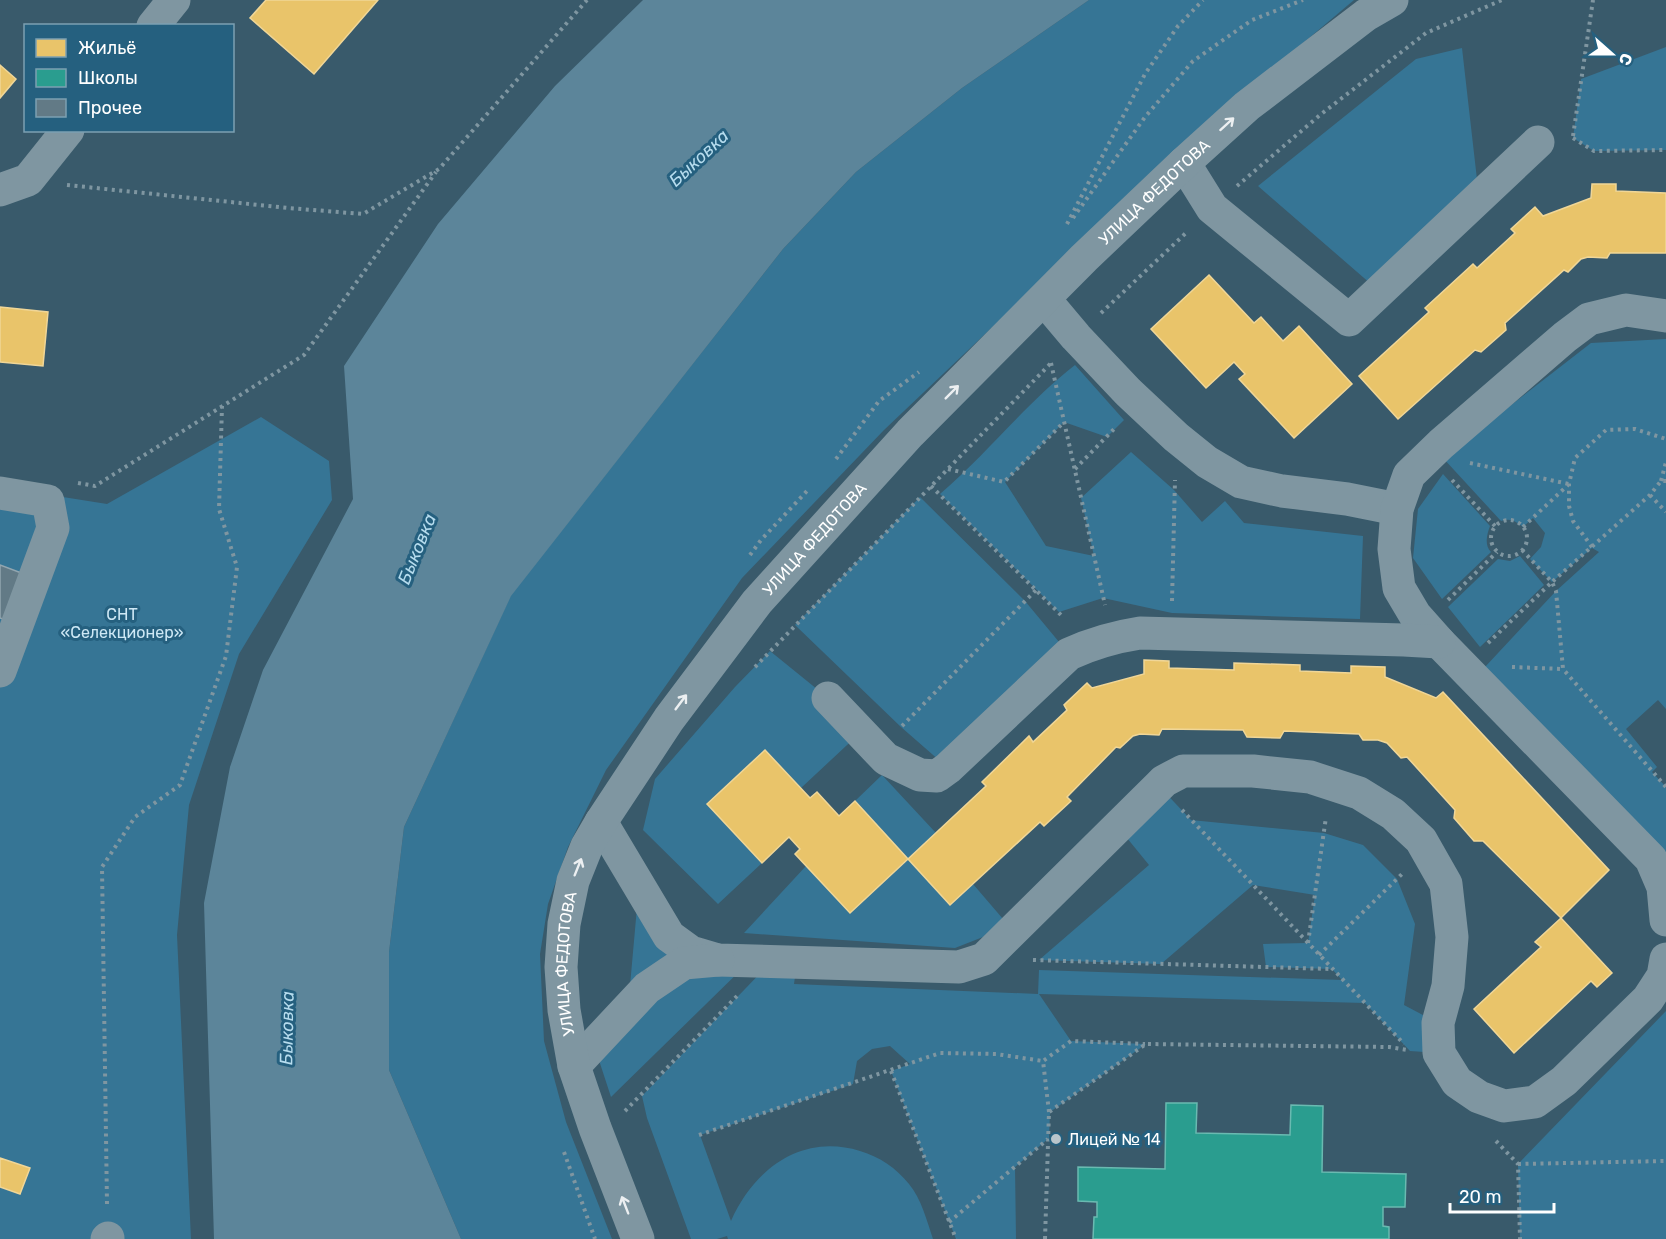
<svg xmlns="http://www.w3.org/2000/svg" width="1666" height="1239" font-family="Rubik,sans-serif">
	<rect width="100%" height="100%" fill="#395a6b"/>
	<path fill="#367595" d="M1089,0H1354L1199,131L884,430L742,578L606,770L568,847L548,904L540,954L544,1041L566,1122L612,1239H461L389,1070V952L404,827L511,595L783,249L856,172L962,88Z
		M1666,47V150L1594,151L1573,138L1581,79Z
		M1462,48L1479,197L1379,291L1258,186L1416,59Z
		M1666,339V709L1658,700L1626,729L1657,767L1652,772L1666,787V879L1485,667L1556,591L1599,552L1592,548L1552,582L1530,559L1541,547L1545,533L1533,518L1523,527C1515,521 1511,518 1501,521L1443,458L1591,343Z
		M1075,365L1124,420L1107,437L1064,422L1005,482L1046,546L1094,556L1081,498L1131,452L1174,490L1202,522L1225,501L1244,523L1363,536L1360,619L1172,613L1103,598L1059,612L940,494C987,454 1026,403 1075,365Z
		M261,417L329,461L332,500L239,654L189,805L177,935L191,1239H0V487L107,504Z
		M1443,474L1490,526C1487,534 1484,545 1491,552L1442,599L1413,558L1418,509Z
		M920,497L1025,601L1069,654L948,768L901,727L795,625Z
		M1520,556L1544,585L1480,647L1448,607L1498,559L1510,561Z
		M770,651L828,698L861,732L801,788L765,750L707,803L762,863L718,904L643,830L655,779L735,687Z
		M882,775L936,833L909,859L950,905L973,884L1003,919L983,937L955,948L744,933L806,866L850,913L908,859L855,801Z
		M1159,786L1191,820L1324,833L1363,845L1397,879L1415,924L1404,1005L1438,1023L1439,1053L1410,1051L1365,1003L1039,994L1071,1041L1146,1044L1050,1112L1049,1138L1015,1167L1016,1239H956L891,1071L910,1064L890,1046L872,1049L857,1061L853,1084L700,1135L731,1221C754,1169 802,1133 860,1151C880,1157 896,1168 909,1184C921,1198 927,1221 933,1239H728L727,1236L717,1239H691L647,1118L642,1096L771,962H797L794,984L1038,994L1039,970L1342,980L1332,969L1266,967L1263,944L1308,943L1315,895L1253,885L1161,964L1039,960L1149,865L1118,827Z
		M639,885L669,936L750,961L611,1097L594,1045L628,1008Z
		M1666,1011V1239H1520L1518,1164Z"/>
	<path fill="#5c859a" d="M643,0H1089L962,88L856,172L783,249L511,596L404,827L389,952V1070L461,1239H214L204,903L230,767L263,670L353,499L344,366L438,224L555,86Z"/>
	<path fill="#e9c46a" stroke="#f0d697" stroke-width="1.5" d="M266,0H378L314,74L250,18Z
		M0,65L16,79L0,98Z
		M1592,184H1616V191L1666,193V253H1610L1607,258L1588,257L1581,259L1568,272L1564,270L1505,323L1506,330L1481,352L1475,350L1398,419L1359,376L1429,312L1425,308L1473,264L1477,268L1515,233L1511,229L1535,207L1543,216L1591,198Z
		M1209,275L1254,323L1261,317L1283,341L1299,326L1352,384L1294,438L1239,379L1245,374L1234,362L1206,388L1151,329Z
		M0,307L48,312L43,366L0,362Z
		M1144,660L1169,661V668L1234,670V663L1300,665V671L1351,673V666L1385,667V677L1436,698L1443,692L1609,870L1561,918L1483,841H1474L1454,818L1455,810L1407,757L1401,758L1387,743L1378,740H1363L1359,734L1284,731L1280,738L1247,737L1243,730L1162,729L1159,735L1140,734L1133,736L1120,748L1116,747L1067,797L1071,801L1044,826L1040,822L950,905L908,859L986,786L982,782L1029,736L1033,742L1067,710L1064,705L1087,683L1092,688L1144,674Z
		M765,750L810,798L817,792L839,816L855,801L908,859L850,913L795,854L800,849L789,837L762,863L707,804Z
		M1561,918L1612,973L1597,987L1591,981L1514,1053L1474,1009L1541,947L1535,942Z
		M0,1158L30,1168L20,1194L0,1187Z"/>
	<path fill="#2a9d8f" stroke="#6abab1" stroke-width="1.5" d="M1166,1103H1197L1196,1133L1290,1135L1291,1105L1323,1106L1322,1172L1406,1174L1405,1207H1383V1226L1389,1227V1239H1093L1094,1217H1097V1202L1078,1201V1167L1165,1169Z"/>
	<path fill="#627a86" stroke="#92a6b0" stroke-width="1.5" d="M0,565L24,574L8,621L0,618Z"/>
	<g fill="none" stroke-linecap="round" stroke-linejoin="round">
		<path stroke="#7f96a1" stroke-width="4" stroke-dasharray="3 4.5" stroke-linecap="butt" d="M1573,136L1593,0
			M1573,138L1594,151L1666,150
			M67,185L288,208L363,214L439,169L587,0
			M1237,186L1320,115L1426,33L1502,0
			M1073,218L1145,117L1193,61L1252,20L1303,0
			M1067,224L1145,74L1178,26L1203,0
			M1101,313L1187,232
			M1051,363L1105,605
			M836,459L879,401L919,372
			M1470,463L1569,484
			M948,469L1004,482L1064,422
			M1075,469L1116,427
			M1452,480L1495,526
			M1661,481L1666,462
			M78,483L95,486L304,355L436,172
			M931,486L1064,618
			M1650,495L1666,512
			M1491 538a18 18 0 1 1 36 0a18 18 0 1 1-36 0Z
			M1523,527L1568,485
			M1592,547L1573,521L1569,506V484L1575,458L1606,430L1635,429L1666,439
			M1522,550L1552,582L1650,495L1661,481H1666
			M750,555L761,540L807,491
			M1448,600L1497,552
			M1172,601L1175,480
			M1488,643L1552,582L1556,591L1563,669L1666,787
			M755,667L1053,361
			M1512,667L1563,669
			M902,726L1036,590
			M1182,810L1404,1044
			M1308,943L1326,817
			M1319,955L1402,874
			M1033,960L1331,969
			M891,1071L956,1239
			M625,1111L739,994
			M1049,1112L1043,1061L1071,1041L1145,1044
			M699,1135L940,1053L996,1054L1043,1061
			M1496,1141L1518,1164L1520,1239
			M564,1152L595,1239
			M1518,1164L1666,1161
			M107,1204L102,867L135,817L180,785L226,656L237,567L219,509L222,406
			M949,1222L1048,1139
			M1045,1239L1049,1112L1146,1044L1389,1047L1407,1050"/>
		<g stroke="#7f96a1" stroke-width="33">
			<path d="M153,26L174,0"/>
			<path d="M1184,163L1212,208L1349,320L1538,142"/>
			<path d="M0,190L28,180L68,130"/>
			<path d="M1044,299L1076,337L1128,392L1176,437L1207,462L1241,482L1282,491L1347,499L1397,509"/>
			<path d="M1666,316L1626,310L1589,319L1565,337L1441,444L1409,475L1397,509L1394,549L1399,588L1415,615L1439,642L1651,859L1663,887L1666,920"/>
			<path d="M0,493L48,501L53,528L0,671"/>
			<path d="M828,698L886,759L920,775L937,776L948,768L1069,654C1093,643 1114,637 1140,633L1404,640L1439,642"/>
			<path d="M601,822L669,936L691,952L718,960L959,967L984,959L1159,786L1164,781L1183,771H1253L1310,777L1359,793L1393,814L1421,840L1446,884L1452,937L1448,986L1438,1023L1439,1053L1457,1082L1479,1097L1504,1106L1535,1102L1564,1081L1648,999L1663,976L1666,959"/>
			<path d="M574,1066L647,988L684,963L718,960"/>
			<path d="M107,1239L108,1238"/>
			<path id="s1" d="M638,1239L595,1128L574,1066L564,1010L561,967L564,924L573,881L587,846L601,822L669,719L757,602L910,433L1084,258L1184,163L1247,106L1366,15L1392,0"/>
		</g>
	</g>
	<defs><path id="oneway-shaft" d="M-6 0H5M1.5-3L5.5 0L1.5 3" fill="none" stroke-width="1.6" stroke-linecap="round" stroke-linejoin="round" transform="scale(1.5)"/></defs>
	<g stroke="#eceff1">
		<use href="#oneway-shaft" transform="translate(1227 124) rotate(-42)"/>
		<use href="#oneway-shaft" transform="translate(952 392) rotate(-45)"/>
		<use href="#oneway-shaft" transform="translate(681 702) rotate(-53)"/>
		<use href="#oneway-shaft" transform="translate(578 867) rotate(-68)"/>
		<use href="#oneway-shaft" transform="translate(625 1205) rotate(-111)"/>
	</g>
	<circle fill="#bac5cb" stroke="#25607f" stroke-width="2" cx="1056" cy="1139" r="6"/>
	<g text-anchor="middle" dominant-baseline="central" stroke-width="6" stroke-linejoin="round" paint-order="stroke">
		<g font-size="16" fill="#fff" stroke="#25607f">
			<text stroke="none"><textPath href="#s1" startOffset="1278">УЛИЦА ФЕДОТОВА</textPath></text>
			<text stroke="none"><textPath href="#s1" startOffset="792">УЛИЦА ФЕДОТОВА</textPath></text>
			<text stroke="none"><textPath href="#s1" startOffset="288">УЛИЦА ФЕДОТОВА</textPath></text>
		</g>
		<g font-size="16" fill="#cee8f5" stroke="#25607f">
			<text x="122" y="614">СНТ<tspan x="122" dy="18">«Селекционер»</tspan></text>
		</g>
		<g font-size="16" fill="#fff" stroke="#25607f" text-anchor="start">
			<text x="1068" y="1139">Лицей № 14</text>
		</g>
		<g font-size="18" font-style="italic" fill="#b6dcee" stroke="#25607f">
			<text transform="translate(699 158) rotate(-43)">Быковка</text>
			<text transform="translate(417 549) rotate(-68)">Быковка</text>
			<text transform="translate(287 1028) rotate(-89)">Быковка</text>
		</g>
	</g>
	<rect x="24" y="24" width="210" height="108" fill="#25607f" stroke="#7ca0b2" stroke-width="1.5"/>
	<rect x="36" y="39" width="30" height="18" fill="#e9c46a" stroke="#7ca0b2" stroke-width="1.5"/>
	<text x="78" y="54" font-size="18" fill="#ffffff">Жильё</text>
	<rect x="36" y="69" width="30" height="18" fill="#2a9d8f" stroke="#7ca0b2" stroke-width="1.5"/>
	<text x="78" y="84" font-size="18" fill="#ffffff">Школы</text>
	<rect x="36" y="99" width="30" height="18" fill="#627a86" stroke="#7ca0b2" stroke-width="1.5"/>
	<text x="78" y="114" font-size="18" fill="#ffffff">Прочее</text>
	<g transform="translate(1612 54) rotate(111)" stroke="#25607f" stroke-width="4.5" paint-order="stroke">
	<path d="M0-4.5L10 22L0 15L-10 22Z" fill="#ffffff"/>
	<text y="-9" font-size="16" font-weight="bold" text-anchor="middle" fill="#ffffff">С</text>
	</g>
	<path d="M1450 1203v9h104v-9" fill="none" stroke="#ffffff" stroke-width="3"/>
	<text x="1459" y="1203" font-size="18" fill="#ffffff" stroke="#25607f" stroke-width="4.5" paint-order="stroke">20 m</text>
</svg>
